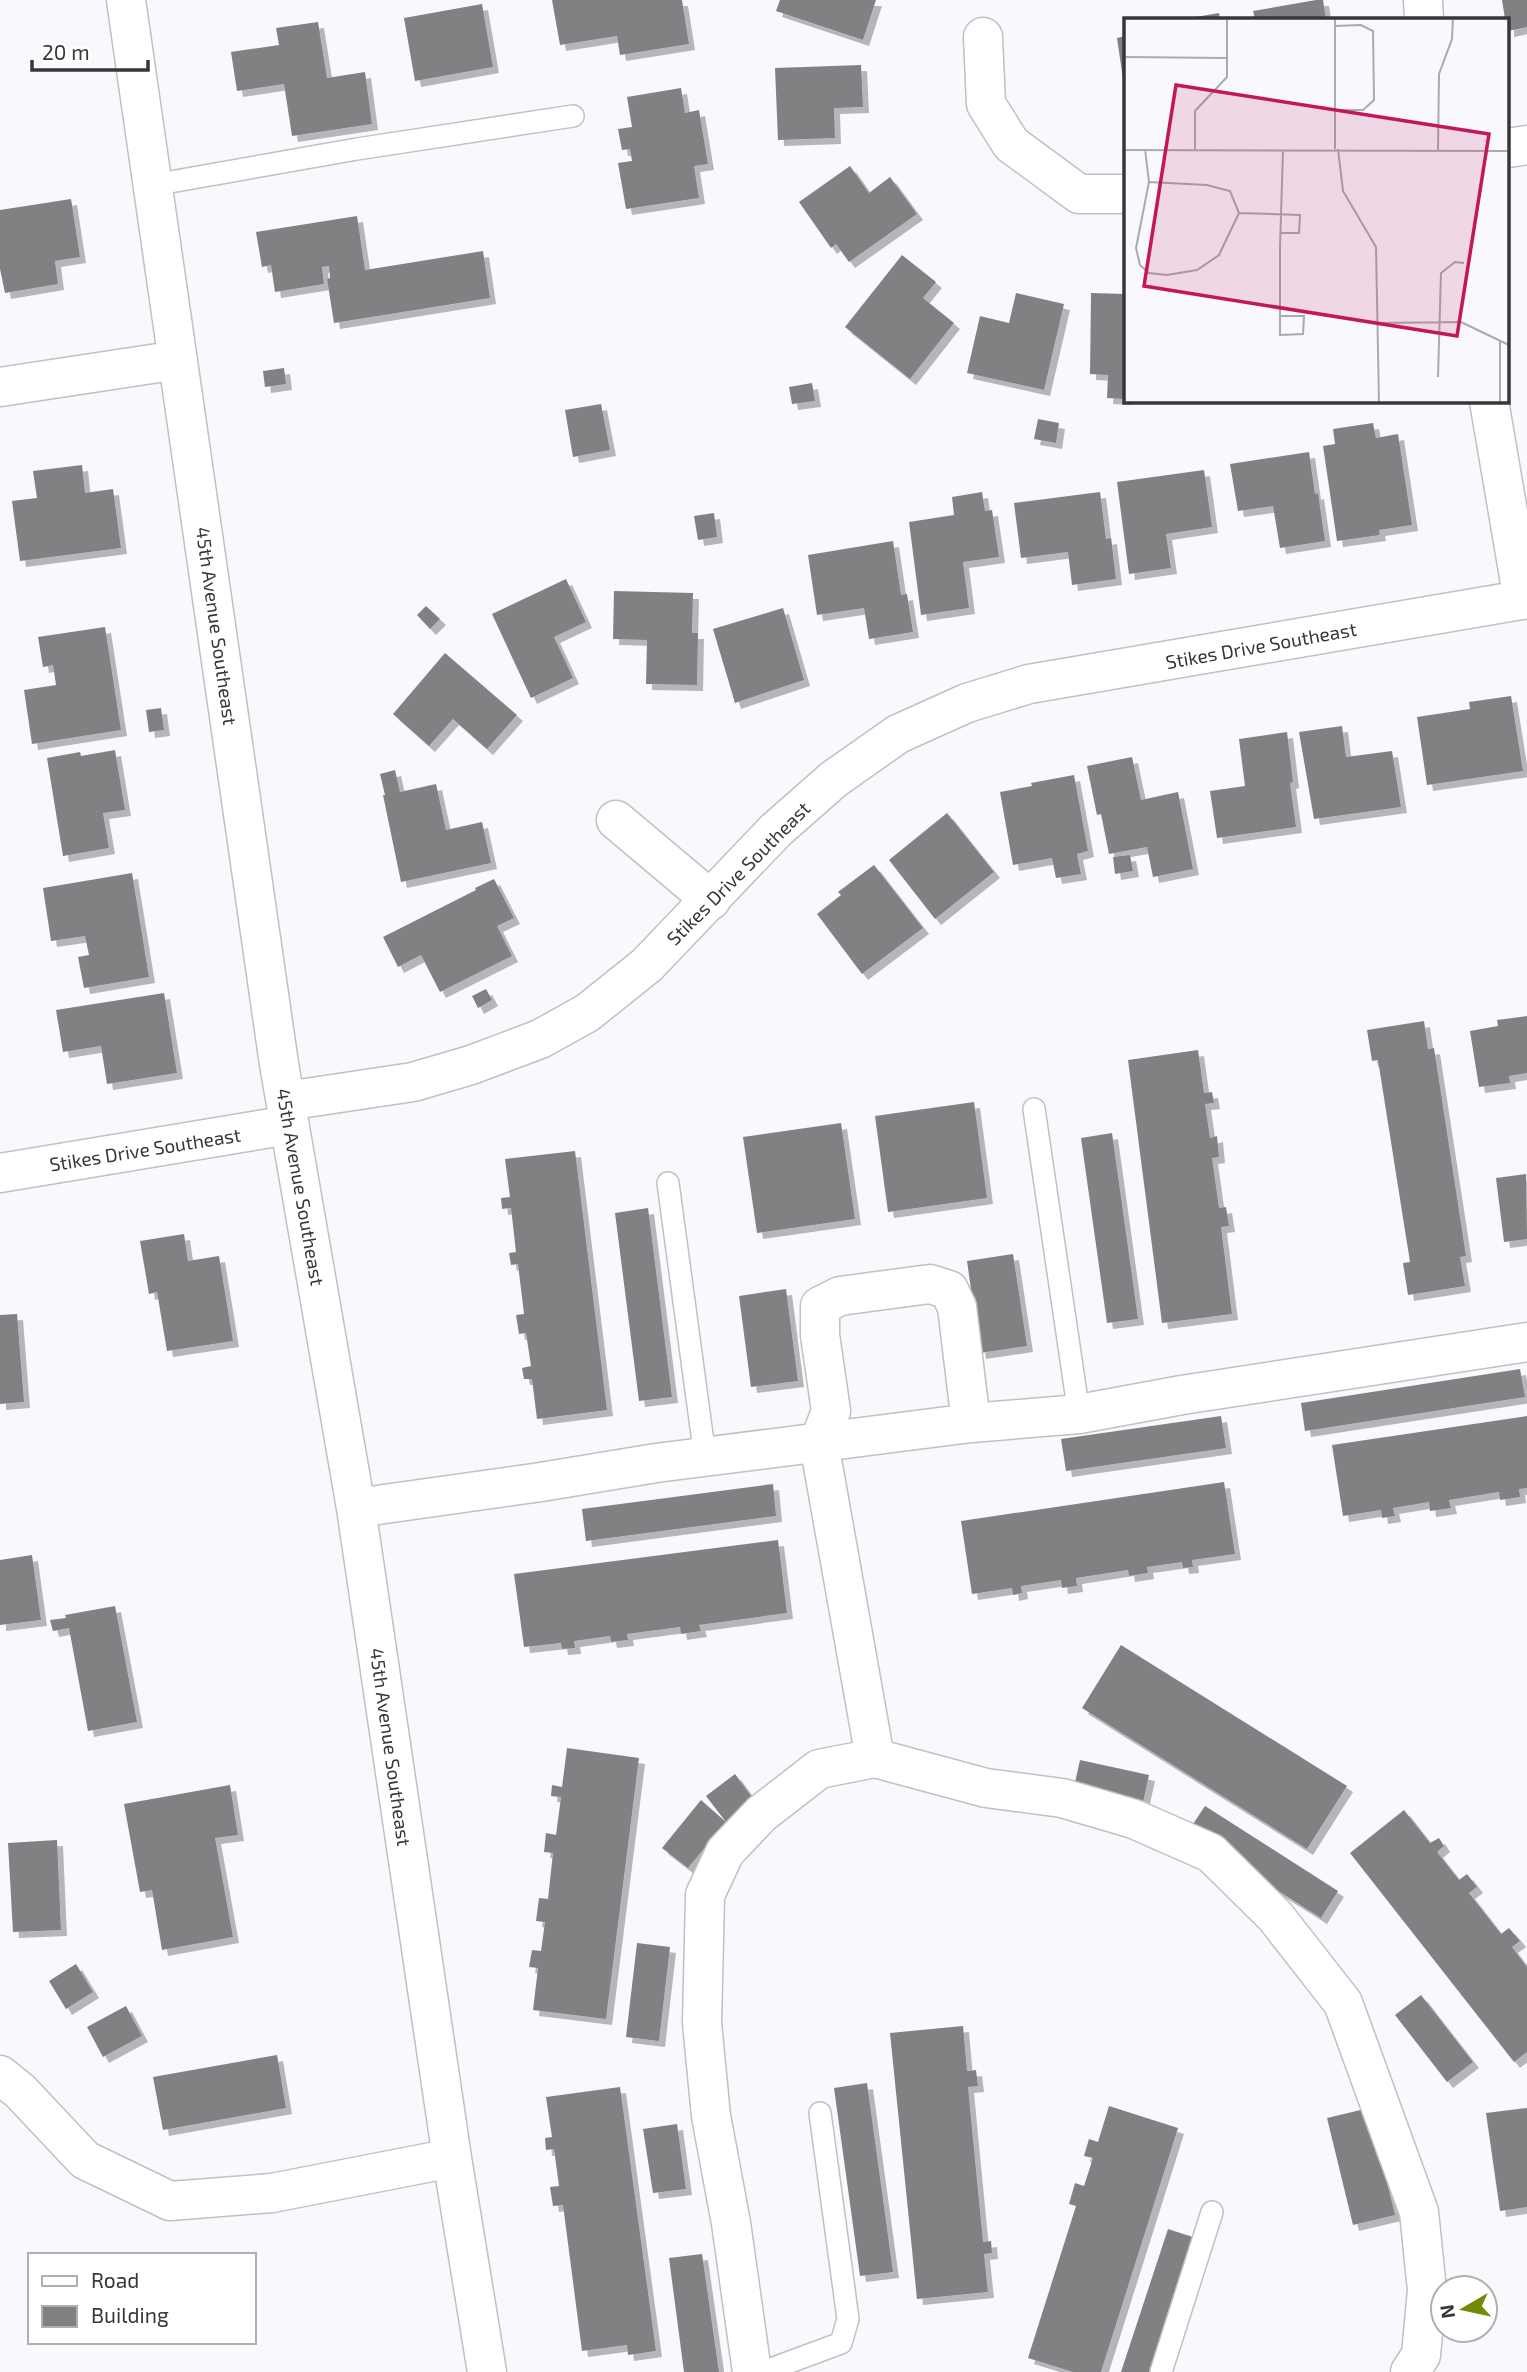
<svg xmlns="http://www.w3.org/2000/svg" width="1527" height="2372" font-family="'Exo 2',sans-serif">
	<defs>
		<filter id="shadow"><feDropShadow dx="6" dy="6" stdDeviation="0" flood-color="#0004"/></filter>
	</defs>
	<rect width="100%" height="100%" fill="#f8f8fd"/>
	<path fill="#828083" filter="url(#shadow)" d="M552,0H682L689,44L620,55L617,36L560,45Z
		M780,0H876L863,40L776,11Z
		M1316,0H1323L1326,19H1255L1253,11Z
		M1502,0H1527V27L1508,31V19H1505Z
		M482,4L493,67L415,81L404,18Z
		M1219,13L1220,19H1190V18Z
		M318,22L327,78L365,72L372,124L292,136L284,84L237,91L231,52L279,45L276,28Z
		M1126,36V79H1123L1117,38Z
		M861,65L863,107L834,108L835,138L778,140L775,68Z
		M681,88L685,113L699,110L708,164L694,166L699,198L626,209L618,163L632,161L630,149L622,150L618,129L632,127L627,97Z
		M850,166L869,193L890,177L917,214L849,262L836,244L831,248L799,202Z
		M71,199L80,257L55,261L58,284L5,293L0,269V210Z
		M357,216L365,270L483,251L490,298L334,323L327,279L330,278L329,266L322,267L324,284L275,292L271,265L262,267L256,232Z
		M902,255L936,282L923,298L954,323L910,379L845,327Z
		M1016,293L1064,304L1044,390L967,373L980,316L1009,323Z
		M1091,293L1126,294V399L1107,398L1108,375L1090,374Z
		M284,368L286,384L265,387L263,371Z
		M812,383L815,401L792,404L789,387Z
		M601,404L610,450L573,457L565,410Z
		M1038,419L1059,423L1056,443L1034,439Z
		M1373,423L1376,438L1398,434L1412,525L1379,530L1380,535L1337,541L1323,446L1335,444L1333,429Z
		M1309,452L1315,494L1318,493L1325,541L1280,548L1273,506L1238,511L1230,464Z
		M82,465L85,493L113,489L121,548L20,561L12,501L37,498L33,471Z
		M1204,470L1212,527L1166,534L1171,568L1129,574L1117,482Z
		M982,492L985,511L992,510L999,557L963,562L969,608L921,615L909,522L954,515L952,497Z
		M1100,492L1106,539L1111,538L1116,579L1072,585L1068,552L1021,558L1014,503Z
		M714,513L717,537L698,540L694,516Z
		M893,541L901,595L907,594L913,632L869,639L864,608L817,615L808,555Z
		M566,579L586,622L554,637L573,678L531,698L492,614Z
		M614,591L693,593L692,633H698L697,685L646,684L647,640L613,639Z
		M426,606L440,619L430,629L417,615Z
		M783,608L804,680L735,703L713,629Z
		M105,627L121,730L32,744L24,690L56,685L53,665L43,667L38,637Z
		M445,653L517,715L487,749L453,719L429,746L393,714Z
		M1511,696L1523,771L1427,785L1417,717L1470,709L1469,702Z
		M161,708L164,730L149,732L146,710Z
		M1342,726L1346,757L1392,751L1401,807L1314,819L1299,732Z
		M1287,732L1293,782L1290,783L1296,827L1217,838L1210,791L1245,786L1239,739Z
		M115,750L125,810L103,813L109,848L63,856L47,758L80,752L81,756Z
		M1132,757L1141,800L1178,792L1193,869L1153,877L1147,847L1109,854L1101,814L1097,815L1087,766Z
		M395,770L400,792L436,784L446,830L482,822L491,863L401,882L383,795H385L380,774Z
		M1074,775L1088,851L1077,854L1081,874L1056,878L1052,858L1013,865L1000,792L1032,786L1031,783Z
		M947,813L994,872L935,919L889,860Z
		M1130,855L1133,871L1115,874L1113,857Z
		M874,865L923,928L862,974L817,914L841,895L838,892Z
		M132,873L149,977L84,988L78,957L89,955L85,936L51,941L43,888Z
		M494,879L514,918L497,926L512,956L440,992L421,955L398,967L383,937L476,890L475,888Z
		M486,989L492,1000L478,1008L472,996Z
		M164,993L177,1073L107,1084L101,1046L63,1052L56,1010Z
		M1527,1016V1073L1509,1076L1510,1083L1479,1087L1470,1031L1498,1026L1497,1020Z
		M1424,1021L1428,1049L1434,1048L1466,1256L1460,1257L1465,1286L1408,1295L1403,1263L1410,1262L1378,1060L1372,1061L1367,1030Z
		M1198,1050L1204,1093L1212,1092L1214,1103L1205,1104L1210,1138L1217,1136L1219,1157L1212,1158L1219,1208L1226,1207L1229,1226L1221,1227L1232,1314L1162,1323L1128,1060Z
		M974,1102L987,1198L888,1212L875,1116Z
		M841,1123L855,1219L757,1233L743,1137Z
		M1112,1133L1138,1319L1107,1323L1081,1138Z
		M575,1151L607,1410L537,1419L532,1379H524L522,1368L531,1366L526,1333L519,1334L516,1315L524,1314L518,1264L511,1265L509,1253L516,1252L511,1208L502,1209L501,1198L510,1197L505,1159Z
		M1526,1174L1527,1239L1504,1242L1496,1178Z
		M648,1208L672,1397L639,1401L615,1213Z
		M184,1234L188,1261L219,1256L233,1341L167,1351L157,1292L149,1294L140,1241Z
		M1013,1254L1027,1346L980,1353L967,1261Z
		M786,1289L798,1381L751,1387L739,1296Z
		M17,1314L24,1402L0,1404V1315Z
		M1520,1369L1525,1397L1305,1431L1301,1403Z
		M1221,1416L1226,1448L1066,1471L1061,1439Z
		M1527,1416V1488L1519,1489L1520,1497L1500,1500L1499,1492L1449,1500L1451,1508L1430,1511L1429,1502L1393,1508L1395,1516L1382,1518L1381,1510L1343,1516L1332,1445Z
		M1224,1482L1235,1554L1192,1560L1193,1567L1183,1568L1182,1562L1147,1567L1148,1573L1129,1576L1128,1570L1076,1578L1077,1586L1062,1588L1061,1580L1021,1586L1022,1593L1013,1595L1012,1588L972,1594L961,1521Z
		M773,1484L776,1516L586,1541L582,1509Z
		M778,1540L787,1613L699,1625L701,1631L681,1634L680,1627L627,1634L628,1640L611,1642L610,1636L574,1641L575,1648L562,1649L561,1643L524,1647L514,1574Z
		M32,1555L41,1620L0,1625V1560Z
		M115,1606L137,1722L88,1731L69,1628L53,1631L50,1620L66,1618L65,1615Z
		M1121,1645L1347,1786L1307,1849L1082,1708Z
		M567,1748L639,1758L606,2019L533,2010L538,1968L529,1967L532,1950L541,1951L545,1922L536,1921L539,1898L548,1899L553,1853L544,1852L546,1833L556,1835L561,1797L551,1796L552,1785L562,1787Z
		M1080,1760L1149,1775L1143,1802L1074,1787Z
		M735,1774L754,1800L726,1822L688,1868L662,1848L701,1800L726,1822L706,1796Z
		M230,1785L238,1835L215,1838L233,1937L162,1950L152,1890L140,1892L124,1804Z
		M1205,1806L1338,1891L1321,1918L1187,1833Z
		M1404,1810L1430,1843L1439,1838L1444,1846L1437,1852L1459,1880L1467,1874L1477,1887L1469,1893L1501,1934L1509,1928L1520,1941L1512,1947L1527,1967V2052L1514,2062L1350,1853Z
		M57,1840L61,1930L13,1932L8,1843Z
		M637,1943L670,1947L659,2041L626,2037Z
		M76,1964L93,1992L66,2009L49,1981Z
		M1421,1995L1473,2062L1447,2082L1395,2015Z
		M126,2006L142,2036L103,2057L87,2027Z
		M963,2026L967,2071L976,2070L978,2086L968,2087L983,2242L991,2241L992,2253L984,2254L988,2292L917,2299L890,2033Z
		M277,2055L286,2108L163,2130L153,2077Z
		M867,2083L893,2272L860,2276L834,2088Z
		M620,2087L656,2351L628,2355L627,2345L582,2351L563,2205L553,2206L550,2187L559,2186L554,2149L546,2150L545,2138L552,2137L546,2097Z
		M1109,2106L1178,2128L1101,2372H1073L1028,2358L1076,2206L1069,2204L1075,2183L1084,2186L1093,2158L1084,2156L1089,2139L1098,2142Z
		M1369,2108L1395,2215L1353,2225L1327,2118Z
		M1527,2108V2207L1500,2211L1486,2113Z
		M677,2124L686,2189L653,2193L643,2129Z
		M1168,2229L1199,2239L1156,2372H1121Z
		M702,2254L719,2372H684L669,2258Z"/>
	<g fill="none" stroke-linecap="round" stroke-linejoin="round">
		<defs>
			<path id="lane" d="M153,185L357,149L573,116
				M1034,1109L1079,1414
				M668,1183L705,1457
				M763,2372L841,2343L848,2319L820,2113
				M1161,2372L1212,2212"/>
			<path id="street" d="M126,0L279,1064L356,1508L452,2158L487,2372
				M1423,0L1424,19
				M983,37L986,104L1011,144L1079,194H1126
				M1508,148L1527,145
				M0,387L178,360
				M1489,401L1523,600
				M616,820L711,900
				M286,1101L413,1082L471,1065L540,1039L587,1013L647,965L776,830L834,779L898,734L967,703L1029,684L1527,599
				M0,1173L289,1125
				M356,1508L541,1482L656,1463L971,1423L1079,1414L1182,1395L1527,1342
				M875,1758L819,1443L831,1411L820,1335V1306L840,1296L930,1284L949,1290L957,1307L971,1423
				M0,2075L20,2091L85,2160L170,2201L272,2193L452,2158
				M752,2372L731,2223L711,2116L702,2023L705,1895L725,1852L761,1814L819,1769L875,1758L986,1788L1062,1798L1134,1819L1211,1853L1275,1916L1343,2003L1419,2212L1427,2290L1421,2355L1410,2372"/>
		</defs>
		<use href="#lane" stroke="#c0c0c5" stroke-width="24"/>
		<use href="#street" stroke="#c0c0c5" stroke-width="41"/>
		<use href="#lane" stroke="#fff" stroke-width="21"/>
		<use href="#street" stroke="#fff" stroke-width="38"/>
	</g>
	<g text-anchor="middle" dominant-baseline="central" stroke-width="5" stroke-linejoin="round" paint-order="stroke">
		<g font-size="19" fill="#363738" stroke="#fff">
			<text transform="translate(217 626) rotate(82)">45th Avenue Southeast</text>
			<text transform="translate(1261 645) rotate(-10)">Stikes Drive Southeast</text>
			<text transform="translate(738 873) rotate(-45)">Stikes Drive Southeast</text>
			<text transform="translate(145 1149) rotate(-9)">Stikes Drive Southeast</text>
			<text transform="translate(301 1187) rotate(80)">45th Avenue Southeast</text>
			<text transform="translate(391 1747) rotate(82)">45th Avenue Southeast</text>
		</g>
	</g>
	<g transform="translate(1124 18)">
		<rect width="385" height="385" fill="#f8f8fd"/>
		<path fill="none" stroke="#aaabae" stroke-width="2" d="M0,39L103,40M210,92H239L250,82L249,13L237,7L211,8M21,131L25,164L12,230L16,247L25,255L43,257L73,252L95,237L115,195L106,173L83,167L25,164M71,131V93L103,59V0M211,131V0M214,131L219,173L252,229L255,385M0,132L385,133M314,132L315,56L328,21L329,0M115,195L176,197L175,215H157M156,298H180L179,316L156,317V229L159,132M254,305L337,304L385,327M314,359L317,255L331,244L340,245M376,385V323"/>
		<path fill="#c2185b" fill-opacity="0.15" stroke="#c2185b" stroke-width="3.5" d="M52,67L365,116L333,318L20,268Z"/>
		<rect width="385" height="385" fill="none" stroke="#363738" stroke-width="3.5"/>
	</g>
	<rect x="28" y="2253" width="228" height="91" fill="#ffffff" stroke="#afafaf" stroke-width="2"/>
	<rect x="42" y="2276" width="35" height="10" fill="#ffffff" stroke="#afafaf" stroke-width="2"/>
	<text x="91" y="2288" font-size="21" fill="#363738">Road</text>
	<rect x="42" y="2306" width="35" height="21" fill="#828083" stroke="#afafaf" stroke-width="2"/>
	<text x="91" y="2323" font-size="21" fill="#363738">Building</text>
	<g transform="translate(1464 2309) rotate(261)"><circle r="33" fill="#ffffff" stroke="#afafaf" stroke-width="2"/>
	<path d="M0-5L12 26L0 18L-12 26Z" fill="#708c06"/>
	<text y="-10" font-size="19" font-weight="bold" text-anchor="middle" fill="#363738">N</text>
	</g>
	<path d="M32 60v10h116v-10" fill="none" stroke="#363738" stroke-width="3.5"/>
	<text x="42" y="60" font-size="21" fill="#363738" stroke="#ffffff" stroke-width="5" paint-order="stroke">20 m</text>
</svg>
